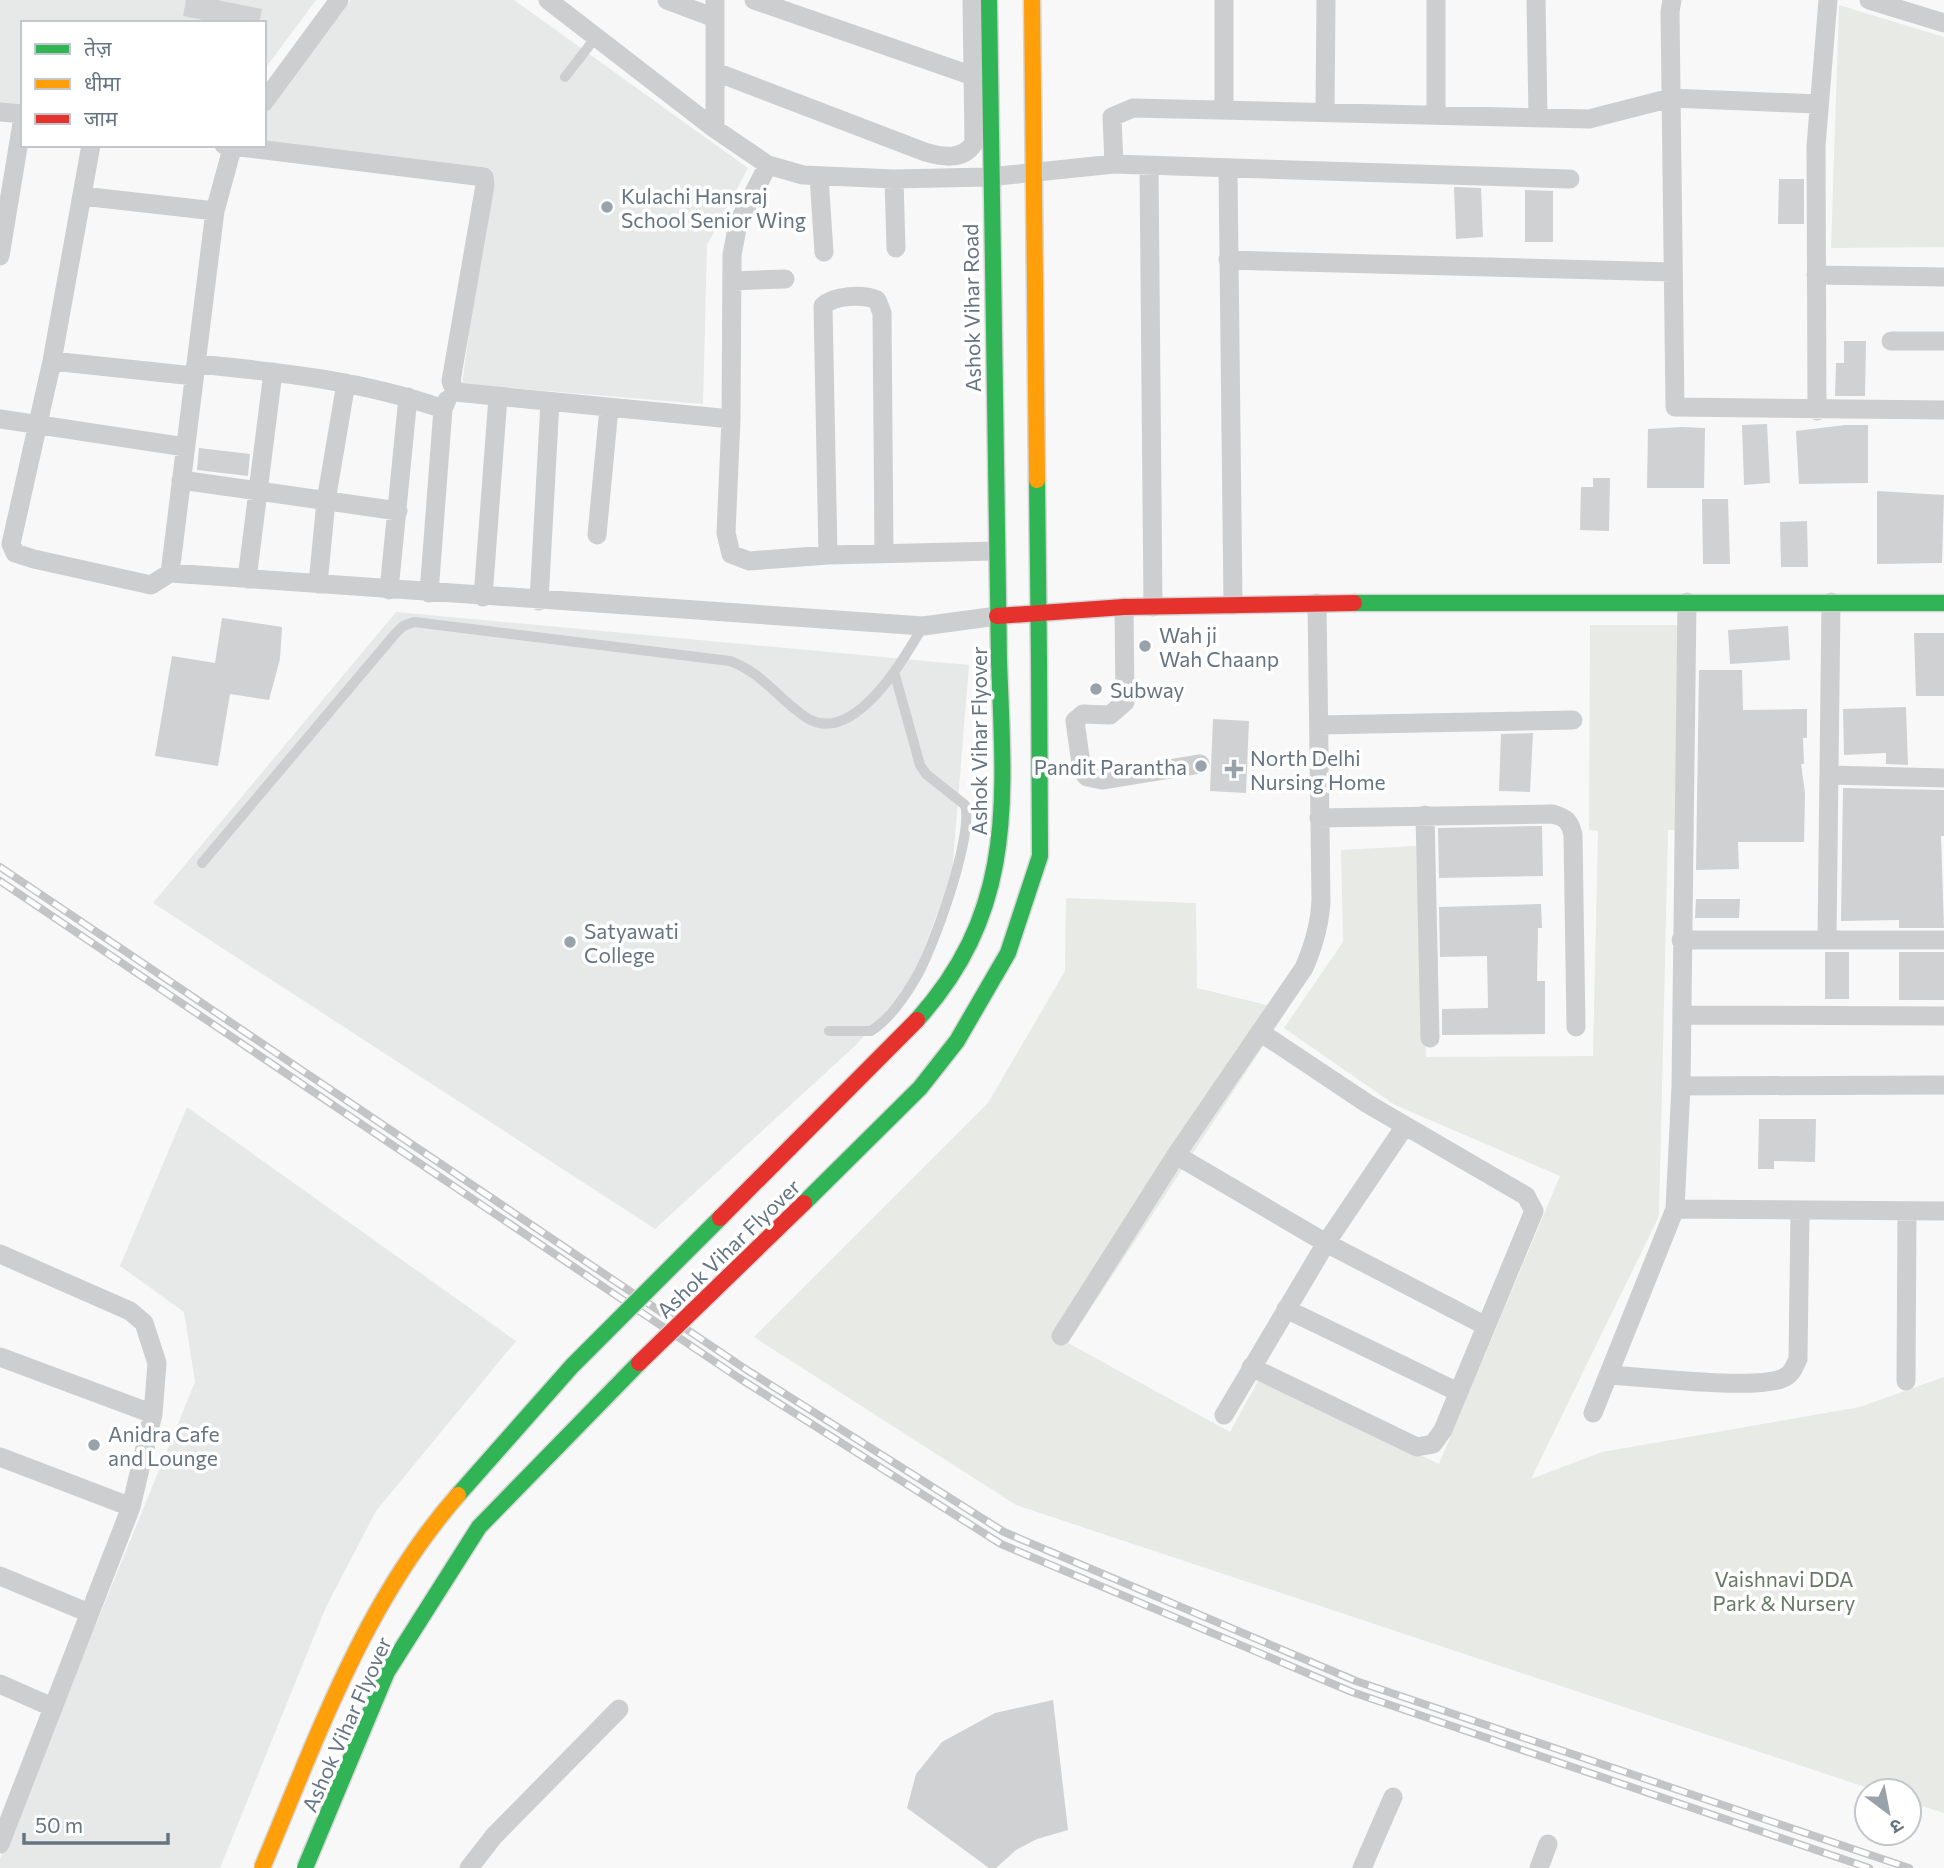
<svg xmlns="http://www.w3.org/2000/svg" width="1944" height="1868" font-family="Commissioner,'Noto Sans Devanagari',sans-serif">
	<rect width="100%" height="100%" fill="#f8f8f8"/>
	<path fill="#e7e8e8" d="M0,0H316L264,70V23H23V106L0,103Z
		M351,0H514L748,168L707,245L703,404L462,384L492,170L264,142V114Z
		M396,612L969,665L952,874L912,981L856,1045L655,1229L153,903Z
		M187,1107L516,1341L376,1511L326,1607L220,1868H0V1859L195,1382L184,1312L120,1266Z"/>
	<path fill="#e7eae5" d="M1839,5L1944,37V247L1831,248Z
		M1590,625H1678V830H1668L1659,1216L1531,1479L1602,1452L1860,1407L1944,1377V1813L1909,1802V1791H1877L1016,1505L754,1337L988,1103L1065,971L1066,898L1196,903L1197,988L1287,1010L1068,1343L1230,1432L1258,1381L1439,1464L1560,1176L1395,1105L1284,1028L1343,942L1341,850L1416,846L1426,1057L1593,1056L1598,831L1589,830Z"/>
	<path fill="#cfd1d2" d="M186,0H217L262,9L259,23H218L183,16Z
		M1779,179H1804V224H1778Z
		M1454,187L1481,188L1483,237L1456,239Z
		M1525,190L1553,191V242H1525Z
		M1844,341H1866L1865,396H1835L1836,363H1844Z
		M1767,424L1770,483L1744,485L1742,425Z
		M1845,425H1868V483L1799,484L1796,431Z
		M1682,427L1705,428L1704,488H1647L1648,429Z
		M199,448L250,454L248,476L197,470Z
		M1593,478H1610L1609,531L1580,530L1581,487H1593Z
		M1877,491L1944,495L1942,563L1877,564Z
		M1702,499H1728L1730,564H1703Z
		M1807,521L1808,567H1781L1780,522Z
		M222,618L282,627L280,659L269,700L230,694L218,766L155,756L172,656L215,663Z
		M1788,626L1790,660L1730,664L1728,630Z
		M1914,633H1944V696H1916Z
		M1699,670H1742L1743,710L1807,709V738H1803L1804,764H1801L1805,793L1804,842H1738L1739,869L1696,870Z
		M1906,707L1908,765L1886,764V753L1844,755L1843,709Z
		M1213,719L1249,721L1246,793L1210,791Z
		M1533,733L1530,792L1499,791L1501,734Z
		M1843,788L1944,790V836H1941L1944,928H1899V920L1841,921Z
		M1542,826L1543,876L1439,878L1438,828Z
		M1696,899H1740L1739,918H1695Z
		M1541,904L1542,928H1538L1537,981H1545V1034L1442,1035V1009L1488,1008L1487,956L1440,957L1439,907Z
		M1825,952H1849V999H1825Z
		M1899,952H1944V1000H1899Z
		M1759,1119H1816L1815,1162L1774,1161V1169H1758Z
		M1053,1700L1068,1830L1037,1839L1016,1850L996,1868H989L907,1808L916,1774L942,1742L995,1713Z"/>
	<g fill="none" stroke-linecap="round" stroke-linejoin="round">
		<defs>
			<path id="fast" d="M989,0L999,661
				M1037,480L1039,661
				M1354,603H1944"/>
			<path id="slow" d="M1032,0L1037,480"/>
			<path id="jam" d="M997,616L1124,607L1354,603"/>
		</defs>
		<use href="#fast" stroke="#d5d6d7" stroke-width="19"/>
		<use href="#slow" stroke="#d5d6d7" stroke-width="19"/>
		<use href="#jam" stroke="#d5d6d7" stroke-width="19"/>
		<path stroke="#cdcecf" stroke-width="10" d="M565,77L596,37
			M202,863L395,634L403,626L414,622L730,661C763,673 779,700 807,718C854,747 906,656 923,626
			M829,1031H871C888,1020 904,998 914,981C932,953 974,836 965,805L926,774L920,765L895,675"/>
		<path stroke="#cdcecf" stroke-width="19" d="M548,0L715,129L768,165L803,175L894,179L989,177L1114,164L1570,179
			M667,0L715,18
			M715,0V129
			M754,0L973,76
			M1224,0V110
			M1536,0L1538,116
			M1672,0L1670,12L1675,407L1944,410
			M1869,0L1944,23
			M716,72L925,152C942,157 963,161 974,143L972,0
			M264,102L339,0
			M0,112L23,114
			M1325,112L1326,0
			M1436,114V0
			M91,145L52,361L11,544L15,553L34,559L151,585L170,573L215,211L233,145
			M224,145L484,177L485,185L451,381L455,392L731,419
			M1114,164L1112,117L1133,108L1589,119L1671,98L1818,104
			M768,165L738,223L732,255L731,419L726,533L731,554L749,561L828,555L996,551
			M1149,166L1153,607
			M1228,170L1233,605
			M819,177L824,252
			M894,179L896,248
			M82,196L215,211
			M0,256L23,117
			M1228,260L1673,272
			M1816,275L1944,277
			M732,281L785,279
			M1891,341H1944
			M52,361L194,376
			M197,364C280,372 364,381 443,409
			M1817,411L1816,146L1828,0
			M0,419L185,447
			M181,480L398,511
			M597,535L609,408
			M828,555L823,306C834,295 863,294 877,300L882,313L884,553
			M170,573L923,626L997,616
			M247,579L273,372
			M318,584L326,501L346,383
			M389,590L408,397
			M429,593L443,409L447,400
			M483,597L498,397
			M539,601L550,402
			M1124,607L1125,702L1110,715L1083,714L1075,721L1082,771L1087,777L1102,780L1200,764
			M1319,725L1573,720
			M1829,775L1944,778
			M1425,815L1430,1038
			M1319,818L1553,814C1566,818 1570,821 1573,835L1576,1027
			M1827,938L1831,602
			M1681,940H1944
			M1682,1015L1944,1016
			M1681,1086L1944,1085
			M1176,1155L1326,1243L1484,1325
			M1675,1209L1944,1211
			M0,1254L130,1311L144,1323L157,1363L153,1414L131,1507L0,1844
			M1286,1309L1458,1392
			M1061,1336L1176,1155L1304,968C1314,945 1320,925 1321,900L1317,603
			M0,1357L153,1414
			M1251,1367L1417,1447L1433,1444L1443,1430L1534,1211L1526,1196L1368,1104L1260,1032
			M1608,1375C1647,1377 1749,1390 1781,1379C1791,1376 1794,1368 1798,1359L1800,1211
			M1906,1381L1907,1212
			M1593,1413L1675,1209L1681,1086L1687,602
			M1224,1415L1326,1243L1405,1126
			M0,1457L131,1507
			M0,1576L89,1613
			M0,1684L52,1707
			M469,1868L494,1836L619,1709
			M1362,1868L1393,1797
			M1539,1868L1548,1844"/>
		<use href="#fast" stroke="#30b455" stroke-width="16"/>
		<use href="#slow" stroke="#ff9f0a" stroke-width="16"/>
		<use href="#jam" stroke="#e5322d" stroke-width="16"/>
		<defs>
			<path id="rail" d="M0,867L747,1370L1004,1532L1356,1681L1909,1868
				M0,881L739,1378L1001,1544L1352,1692L1869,1868"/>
		</defs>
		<use href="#rail" stroke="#c2c4c6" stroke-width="8"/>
		<use href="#rail" stroke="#fff" stroke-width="5" stroke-dasharray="16" stroke-linecap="butt"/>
		<defs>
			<path id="fast-bridge" d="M917,1020C1017,909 1004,799 999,661
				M804,1203L920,1088L957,1041L1008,953L1040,856L1039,661
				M458,1495L572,1366L720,1218
				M305,1868L387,1672L479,1527L639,1363"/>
			<path id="slow-bridge" d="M262,1868C317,1738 364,1602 458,1495"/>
			<path id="jam-bridge" d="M720,1218L917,1020
				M639,1363L804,1203"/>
		</defs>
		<use href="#fast-bridge" stroke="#d5d6d7" stroke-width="19" stroke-linecap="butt"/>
		<use href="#slow-bridge" stroke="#d5d6d7" stroke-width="19" stroke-linecap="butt"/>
		<use href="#jam-bridge" stroke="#d5d6d7" stroke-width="19" stroke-linecap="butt"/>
		<use href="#fast-bridge" stroke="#30b455" stroke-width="16"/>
		<use href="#slow-bridge" stroke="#ff9f0a" stroke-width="16"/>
		<use href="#jam-bridge" stroke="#e5322d" stroke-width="16"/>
	</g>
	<g fill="#98a2ab" stroke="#fff" stroke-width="2.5">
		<circle cx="607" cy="207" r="7"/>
		<circle cx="1145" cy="646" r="7"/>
		<circle cx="1096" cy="689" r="7"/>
		<circle cx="1201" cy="766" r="7"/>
		<path d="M1230.5 758.5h7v7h7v7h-7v7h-7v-7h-7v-7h7z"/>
		<circle cx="570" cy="942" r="7"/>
		<circle cx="94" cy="1445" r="7"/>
	</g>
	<g text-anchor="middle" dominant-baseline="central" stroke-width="7" stroke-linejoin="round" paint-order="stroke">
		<g font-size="21" fill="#647482" stroke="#fff" text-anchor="start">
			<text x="621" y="195">Kulachi Hansraj<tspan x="621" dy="24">School Senior Wing</tspan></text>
			<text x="1159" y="634">Wah ji<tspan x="1159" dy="24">Wah Chaanp</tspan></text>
			<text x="1110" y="689">Subway</text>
			<text x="1250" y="757">North Delhi<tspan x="1250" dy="24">Nursing Home</tspan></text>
			<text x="1187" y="766" text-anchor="end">Pandit Parantha</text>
			<text x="584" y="930">Satyawati<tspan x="584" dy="24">College</tspan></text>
			<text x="108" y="1433">Anidra Cafe<tspan x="108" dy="24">and Lounge</tspan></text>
		</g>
		<g font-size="21" fill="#647482" stroke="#fff">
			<text transform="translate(971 308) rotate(-91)">Ashok Vihar Road</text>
			<text transform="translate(978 741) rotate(-90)">Ashok Vihar Flyover</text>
			<text transform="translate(728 1248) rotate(-44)">Ashok Vihar Flyover</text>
			<text transform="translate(346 1724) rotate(-66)">Ashok Vihar Flyover</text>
		</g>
		<g font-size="21" fill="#667a63" stroke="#fff">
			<text x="1784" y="1578">Vaishnavi DDA<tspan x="1784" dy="24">Park &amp; Nursery</tspan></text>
		</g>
	</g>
	<rect x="21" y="21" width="245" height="126" fill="#ffffff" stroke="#c1c7cd" stroke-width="2"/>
	<rect x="35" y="44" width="35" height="10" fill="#30b455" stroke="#c1c7cd" stroke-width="2"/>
	<text x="84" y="56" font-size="21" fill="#647482">तेज़</text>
	<rect x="35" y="79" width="35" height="10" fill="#ff9f0a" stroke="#c1c7cd" stroke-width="2"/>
	<text x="84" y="91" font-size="21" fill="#647482">धीमा</text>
	<rect x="35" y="114" width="35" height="10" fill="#e5322d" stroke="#c1c7cd" stroke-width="2"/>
	<text x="84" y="126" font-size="21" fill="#647482">जाम</text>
	<g transform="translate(1888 1812) rotate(148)"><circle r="33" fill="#ffffff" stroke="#c1c7cd" stroke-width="2"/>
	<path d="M0-5L12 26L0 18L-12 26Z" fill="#98a2ab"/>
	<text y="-10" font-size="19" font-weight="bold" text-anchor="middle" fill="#647482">उ</text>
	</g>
	<path d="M24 1833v10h144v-10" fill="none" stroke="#647482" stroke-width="3.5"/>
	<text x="35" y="1833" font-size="21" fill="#647482" stroke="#ffffff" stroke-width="5" paint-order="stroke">50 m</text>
</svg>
